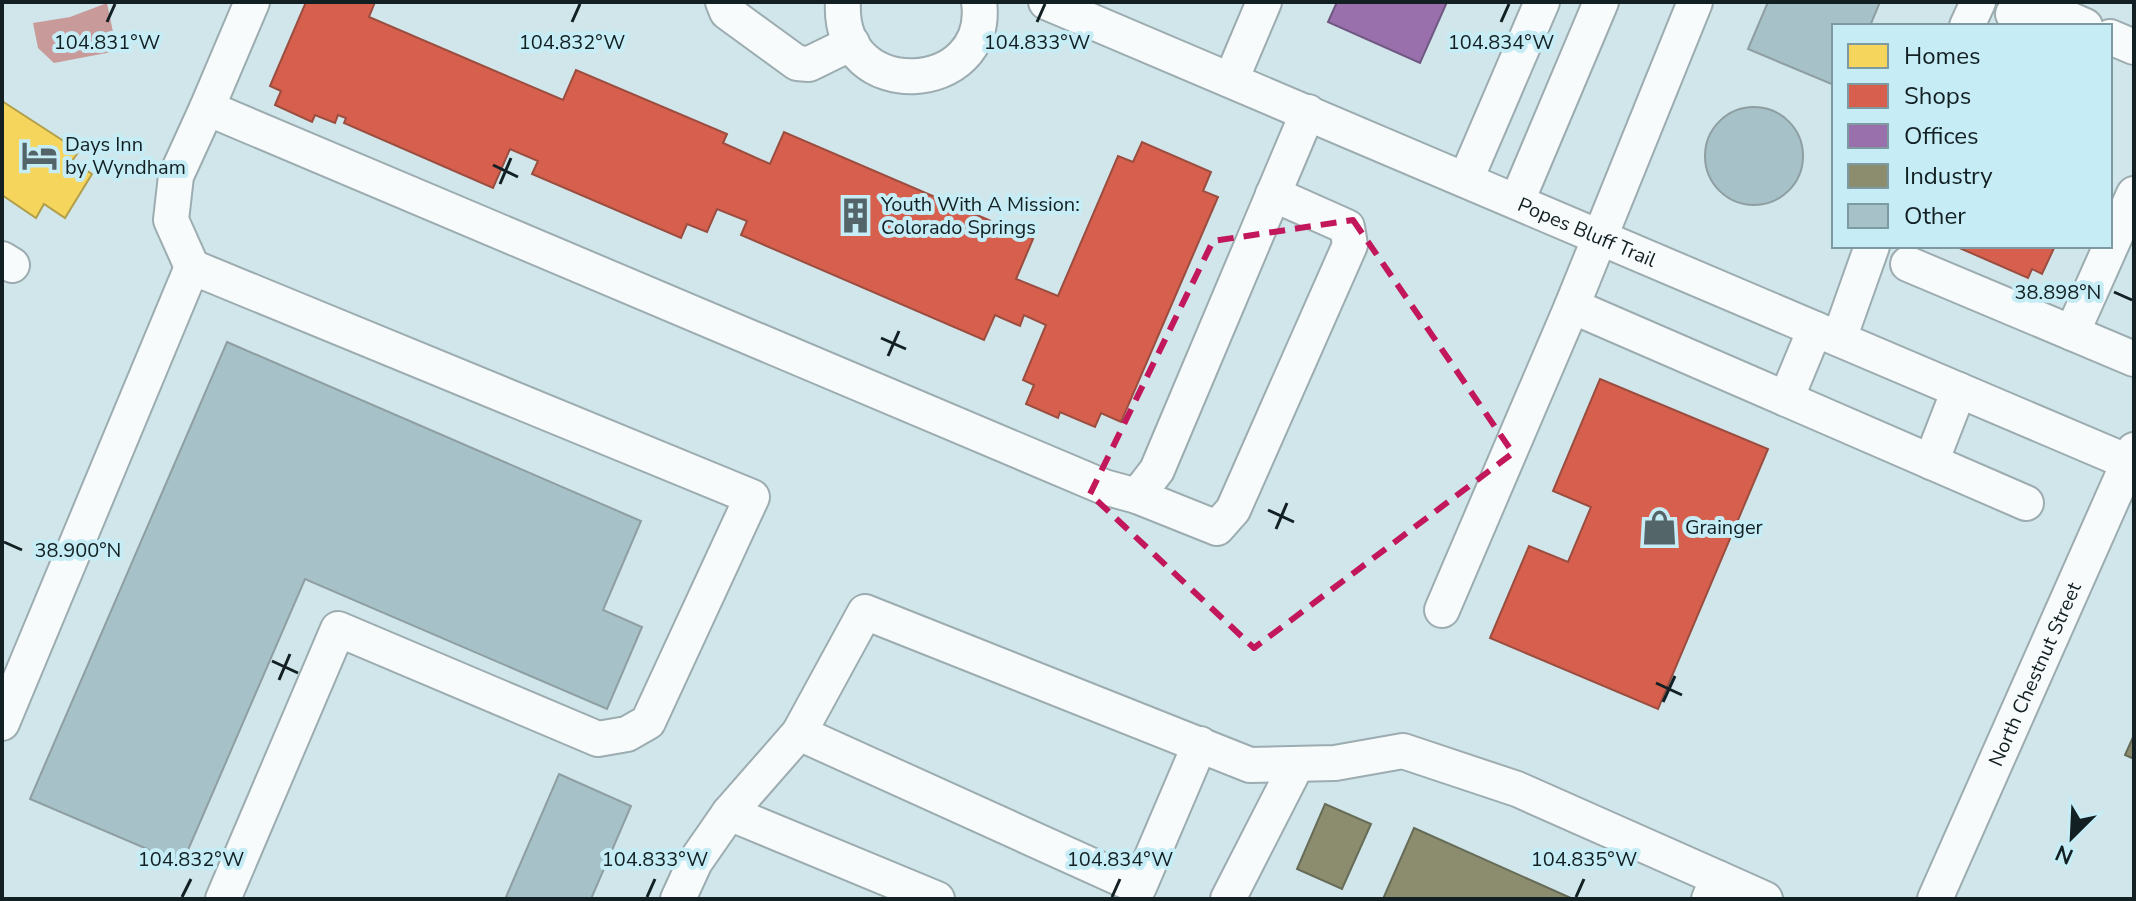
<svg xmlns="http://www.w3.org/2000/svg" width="2136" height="901" font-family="'Nunito Sans',sans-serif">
	<rect width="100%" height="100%" fill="#d0e6ea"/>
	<path fill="#c89b9a" d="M107,3L117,51L54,63L38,48L33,23L70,17Z"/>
	<path fill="#f6d55c" stroke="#b29f4b" stroke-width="2" d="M2,101L79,151L72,161L92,174L65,218L44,204L36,218L2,195Z"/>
	<path fill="#d6604d" stroke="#9b4d40" stroke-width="2" d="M306,2H375L369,17L563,100L576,70L727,134L723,143L770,164L784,132L1033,239L1016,279L1058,296L1118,156L1133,162L1142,142L1211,172L1203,191L1218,197L1121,422L1101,413L1095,427L1060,412L1058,418L1026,404L1034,385L1023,380L1046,325L1024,315L1020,326L995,315L984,340L741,235L747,221L717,209L707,232L687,224L681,238L532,174L538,161L510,149L493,188L344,123L346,118L338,115L335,123L315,115L312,122L275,105L281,91L270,86Z
		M1955,246H2055L2042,274L2032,269L2028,278Z
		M1600,379L1768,449L1658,709L1490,638L1529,546L1568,562L1591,507L1553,491Z"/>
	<path fill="#9970ab" stroke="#705882" stroke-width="2" d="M1337,2H1447L1420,63L1328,22Z"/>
	<path fill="#8c8c6e" stroke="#676c58" stroke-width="2" d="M2134,735V759L2125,755Z
		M1325,804L1371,824L1342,889L1297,869Z
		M1414,828L1573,899H1383Z"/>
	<path fill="#a6c2c8" stroke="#8e9ea1" stroke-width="2" d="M1768,2H1880L1870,26H1834V85L1748,49Z
		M1705 156a49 49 0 1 1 98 0a49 49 0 1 1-98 0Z
		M227,342L641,521L603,610L642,627L607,709L305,579L182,864L30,799Z
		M559,774L631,806L591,899H512L506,897Z"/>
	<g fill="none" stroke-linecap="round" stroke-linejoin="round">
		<defs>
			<g id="minor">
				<path d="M723,2L727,12L797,63L809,64L852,43"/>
				<path d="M843,2C837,106 992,96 979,2"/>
				<path id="s1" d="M1046,2L2128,462"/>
				<path d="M2013,14L2069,19L2085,26"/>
				<path d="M1967,26L1978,2"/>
				<path d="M2110,37L2134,47"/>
				<path d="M1231,80L1264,2"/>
				<path d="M207,108L252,2"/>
				<path d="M1466,179L1542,2"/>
				<path d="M1517,201L1601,2"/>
				<path d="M2,259L12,265"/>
				<path d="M1908,264L2134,359"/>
				<path d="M192,267L171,220L176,176L207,108L1104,487L1137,496L1157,470L1308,112"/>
				<path d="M1572,306L1695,2"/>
				<path d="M2072,333L2134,194"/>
				<path d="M1839,339L1872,246"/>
				<path d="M1786,399L1815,329"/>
				<path d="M1931,462L1959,390"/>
				<path d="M1137,496L1217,528L1233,510L1350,245L1347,227L1273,194"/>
				<path d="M1442,610L1572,306L2026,503"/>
				<path d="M2,723L192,267L752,497L648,722L627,734L598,739L338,629L223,899"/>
				<path d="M799,733L1139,887L1200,744"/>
				<path d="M729,813L937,899"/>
				<path d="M1718,878L1765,899"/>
				<path d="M678,899L695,862L729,813L799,733L865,612L1250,765L1335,763L1403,751L1517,789L1718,878L1709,899"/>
				<path d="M1228,899L1297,764"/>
				<path id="s2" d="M1935,899L2134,450"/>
			</g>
		</defs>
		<use href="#minor" stroke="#9cacb0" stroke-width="38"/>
		<use href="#minor" stroke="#f8fbfc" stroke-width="34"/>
	</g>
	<path fill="none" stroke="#c2185b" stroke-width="6" stroke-dasharray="16 10" stroke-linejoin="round" d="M1353,220L1513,453L1254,648L1090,494L1213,241Z"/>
	<path fill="none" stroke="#122023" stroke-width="3" d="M107,22L115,4M572,22L580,4M1037,22L1045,4M1501,22L1509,4M493,165L518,177M500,184L511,158M2114,292L2132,300M881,338L906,349M888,356L899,331M1268,510L1294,522M1276,529L1287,503M4,542L22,550M272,661L298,673M279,680L290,654M1656,683L1682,695M1663,702L1675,676M182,897L191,879M647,897L655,879M1112,897L1120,879M1576,897L1584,879"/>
	<defs>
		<symbol id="hotel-bare" viewBox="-9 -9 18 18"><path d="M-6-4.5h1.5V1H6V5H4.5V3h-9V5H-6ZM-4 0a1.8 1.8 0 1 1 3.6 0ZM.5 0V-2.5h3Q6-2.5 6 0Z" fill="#546569" stroke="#c6ecf5" stroke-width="2.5" paint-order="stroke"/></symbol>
		<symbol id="building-bare" viewBox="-9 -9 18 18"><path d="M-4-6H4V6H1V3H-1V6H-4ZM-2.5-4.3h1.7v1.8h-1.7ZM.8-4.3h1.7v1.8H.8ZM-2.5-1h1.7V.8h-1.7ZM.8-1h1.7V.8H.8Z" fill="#546569" stroke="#c6ecf5" stroke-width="2.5" paint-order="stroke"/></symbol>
		<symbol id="shop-bare" viewBox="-9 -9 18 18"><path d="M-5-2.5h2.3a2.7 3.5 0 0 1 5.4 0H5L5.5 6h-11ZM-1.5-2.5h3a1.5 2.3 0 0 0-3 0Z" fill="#546569" stroke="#c6ecf5" stroke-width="2.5" paint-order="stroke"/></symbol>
	</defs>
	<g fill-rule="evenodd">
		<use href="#hotel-bare" x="14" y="130" width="51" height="51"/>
		<use href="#building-bare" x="830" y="190" width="51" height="51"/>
		<use href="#shop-bare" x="1634" y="502" width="51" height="51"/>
	</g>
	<g text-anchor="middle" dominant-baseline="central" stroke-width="8" stroke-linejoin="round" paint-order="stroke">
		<g font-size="20" fill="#122023" stroke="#c6ecf5" text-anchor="start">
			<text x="65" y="144">Days Inn<tspan x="65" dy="23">by Wyndham</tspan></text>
			<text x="881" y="204">Youth With A Mission:<tspan x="881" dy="23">Colorado Springs</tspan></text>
			<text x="1685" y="527">Grainger</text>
		</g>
		<g font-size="20" fill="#122023" stroke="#c6ecf5">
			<text stroke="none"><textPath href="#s1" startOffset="588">Popes Bluff Trail</textPath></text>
			<text stroke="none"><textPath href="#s2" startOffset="246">North Chestnut Street</textPath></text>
		</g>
	</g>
	<g font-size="20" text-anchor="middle" fill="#122023" stroke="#c6ecf5" stroke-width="8" stroke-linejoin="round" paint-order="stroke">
		<text x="107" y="49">104.831°W</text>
		<text x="572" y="49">104.832°W</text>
		<text x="1037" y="49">104.833°W</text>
		<text x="1501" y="49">104.834°W</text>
		<text x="2058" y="299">38.898°N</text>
		<text x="78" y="557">38.900°N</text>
		<text x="191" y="866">104.832°W</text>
		<text x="655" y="866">104.833°W</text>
		<text x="1120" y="866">104.834°W</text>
		<text x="1584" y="866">104.835°W</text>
	</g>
	<rect width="2136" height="901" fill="none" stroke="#122023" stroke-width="8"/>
	<rect x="1832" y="24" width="280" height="224" fill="#c6ecf5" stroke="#7e9aa1" stroke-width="2"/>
	<rect x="1848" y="44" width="40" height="24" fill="#f6d55c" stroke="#7e9aa1" stroke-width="2"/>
	<text x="1904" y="64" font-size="24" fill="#122023">Homes</text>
	<rect x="1848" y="84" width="40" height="24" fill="#d6604d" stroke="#7e9aa1" stroke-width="2"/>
	<text x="1904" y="104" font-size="24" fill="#122023">Shops</text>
	<rect x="1848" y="124" width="40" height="24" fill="#9970ab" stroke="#7e9aa1" stroke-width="2"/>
	<text x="1904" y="144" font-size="24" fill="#122023">Offices</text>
	<rect x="1848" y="164" width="40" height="24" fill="#8c8c6e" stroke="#7e9aa1" stroke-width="2"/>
	<text x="1904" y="184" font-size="24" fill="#122023">Industry</text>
	<rect x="1848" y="204" width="40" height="24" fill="#a6c2c8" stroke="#7e9aa1" stroke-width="2"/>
	<text x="1904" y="224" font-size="24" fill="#122023">Other</text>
	<g transform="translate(2072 837) rotate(204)" stroke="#c6ecf5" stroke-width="6" paint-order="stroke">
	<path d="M0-6L14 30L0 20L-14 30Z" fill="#122023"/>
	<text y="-12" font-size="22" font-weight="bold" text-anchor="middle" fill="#122023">N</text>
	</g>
</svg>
